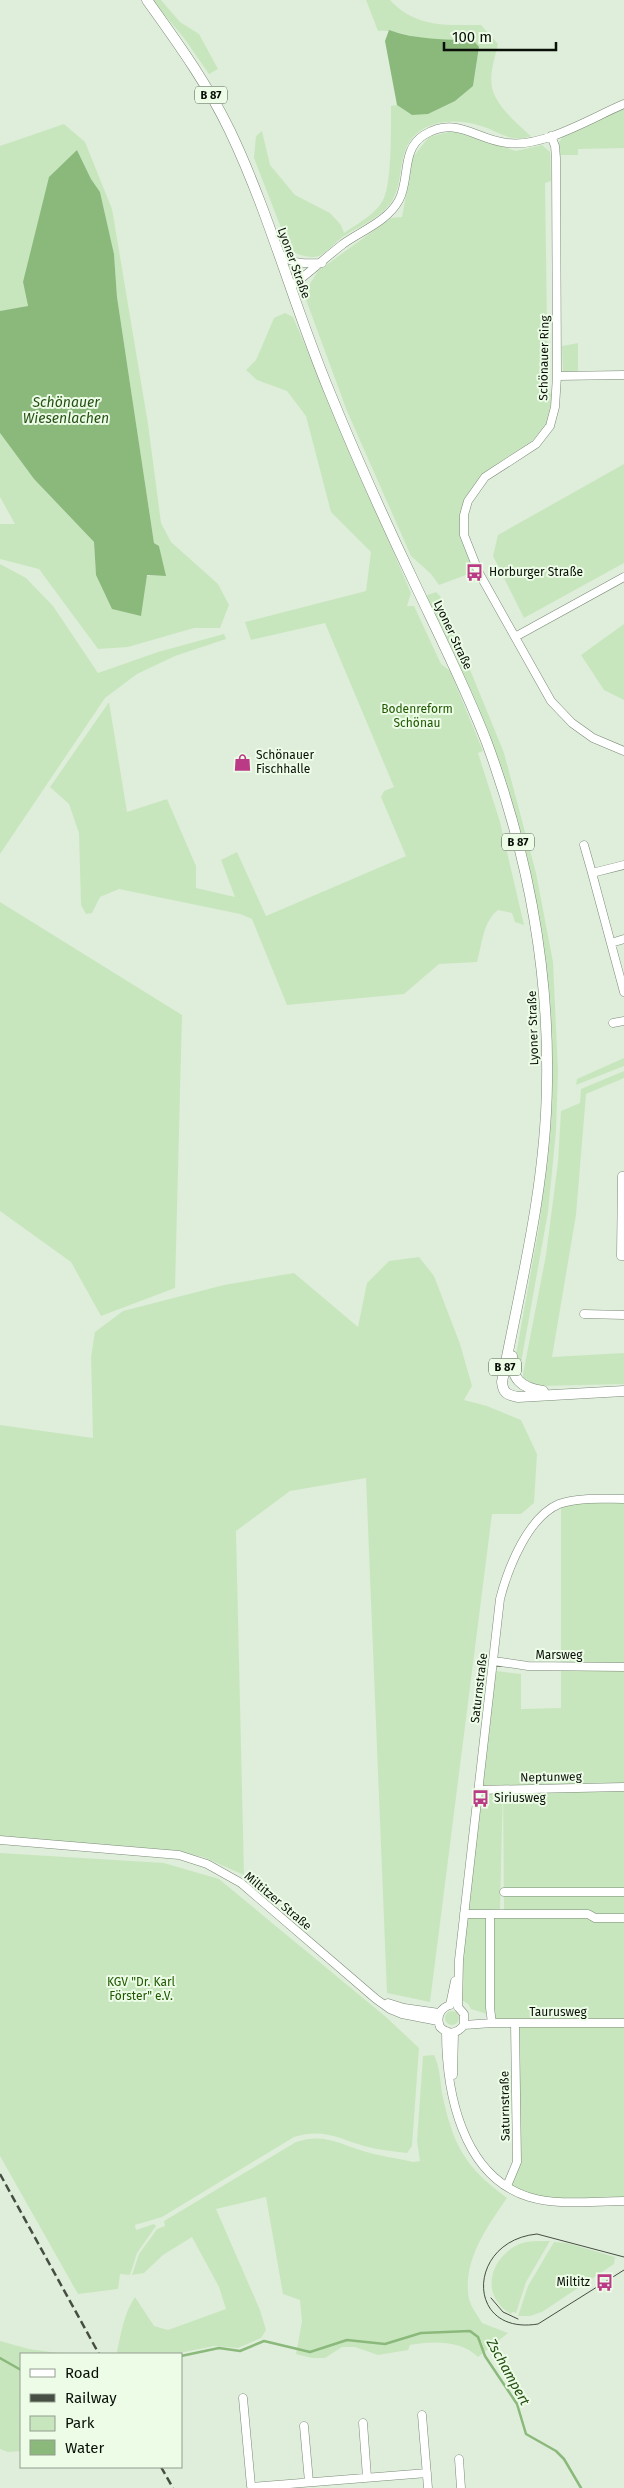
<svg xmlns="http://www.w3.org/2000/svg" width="624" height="2488" font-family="'Fira Sans',sans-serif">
	<rect width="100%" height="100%" fill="#dfeeda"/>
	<path fill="#c8e6be" d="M152,0H161L180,22L199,34L218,69L209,74L184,38Z
		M366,0H390C416,28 446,25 481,25L498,44C495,58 488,77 493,91C498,107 519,126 531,136C511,144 499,131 481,126C460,119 433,119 416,134C396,153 405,180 392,201C381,219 356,227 340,239C334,244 326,253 319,256C311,259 300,255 293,252L283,233L254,158L256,136L262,131L270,165L295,195L330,213L341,225L344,233C357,224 376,214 383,200C392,184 391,126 391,106L397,105L412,115L473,86L474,81L479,47L474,41C457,40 439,41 422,38C407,36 393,29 378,31Z
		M624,108V148L578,149V155H558V144L563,136Z
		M64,124L85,142L112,209L148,424L161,523L171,542L218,584L229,605L220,628H194L128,647L98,649L39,569L0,559V524H15L0,497V433L34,479L94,542L96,575L165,576L159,546L154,543L117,297L114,254L100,192L91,179L77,150L23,282L28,307L0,311V146Z
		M453,131L516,151L542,145L550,152L551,181L545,183L548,393L553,394L546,424L533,440L482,474L465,499L460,516V536L474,572L439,585L431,574L411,556L347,411L305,297L308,287L318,271L391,218L402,217L413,157L429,137Z
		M285,313L293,317L411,593L407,606H414L441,664L450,671L483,751L478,753L500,822L524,925L515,922L512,913L498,910C483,921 482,945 477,962L439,964L404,994L287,1005L252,919L240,914L119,889L100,897L92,913L86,914L81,905L79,833L69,804L50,787L109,702L127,812L167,799L196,866V888L235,897L221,860L237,852L266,916L406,856L381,797L384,791L394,787L325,623L251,640L245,622L366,591L371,552L331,512L306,416L287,391L257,380L246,370L256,360L274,318Z
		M578,343V376L563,374L562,346Z
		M624,464V563L524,618L493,556L498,535Z
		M0,564L26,578L53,606L98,673L158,652L224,634L226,639L175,656L137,674L105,698L0,854Z
		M436,592L440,596L504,753L536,873L553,962L558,1071L556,1131L548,1212L519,1374L515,1360L539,1227L549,1137L548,987L540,923L521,839L425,596Z
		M624,624V700L604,690L581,655Z
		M0,902L182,1015L175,1288L101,1316L71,1262L0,1211Z
		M624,1058V1066L576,1085L577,1079Z
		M624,1071V1078L586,1094L576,1215L552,1357L624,1353V1384L539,1386L523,1380V1374L546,1255L558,1162L561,1111L580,1103L581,1089Z
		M419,1257L434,1276L460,1344L472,1386L464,1400L487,1406L521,1420L537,1454L534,1503L521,1514H492L430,2002L387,1993L366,1478L290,1491L236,1531L244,1875L203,1857L159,1849L0,1837V1425L93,1438L91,1357L95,1332L123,1311L224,1285L294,1273L358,1327L367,1283L389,1261Z
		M624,1500V2201L556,2202L528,2197L507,2186L517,2162L515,2024L492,2023L490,1915L504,1914L503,1785L500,1909L488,1910L487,2014L471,2009L468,2004L460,1999L461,1971L496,1671L521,1674V1709L561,1708V1505Z
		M0,1853L164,1863L219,1879L386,2017L419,2048L412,2146L407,2153C393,2151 378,2150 364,2146C337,2138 324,2128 294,2137L162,2217L135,2225L136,2230L154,2224L156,2226L137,2253L130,2275L120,2274L118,2289L78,2294L0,2156Z
		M445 2018a7 7 0 1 1 14 0a7 7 0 1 1-14 0Z
		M434,2055C440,2067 440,2080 442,2093C453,2145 464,2166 507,2198C487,2227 462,2261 469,2299C471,2307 478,2316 482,2323L508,2333L478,2357C461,2340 432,2341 410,2345L408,2350L378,2355L355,2347H342L325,2358H312L296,2354L302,2322L300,2300L283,2294L266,2197L216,2209L260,2310L266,2330L261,2338L238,2348L214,2346L175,2354H119L117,2352C121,2333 124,2313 135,2297L154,2326L168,2330L226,2309L219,2287L192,2237L163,2255L144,2273L132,2275L139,2254L157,2229L165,2226L164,2221L296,2142C324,2133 337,2143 363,2151C379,2156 396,2158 413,2162L420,2161L417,2141L423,2056Z
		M550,2241L526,2282L516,2313L512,2312L511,2314C483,2298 487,2265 512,2248C523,2240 537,2241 550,2241Z
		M554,2242L567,2243L615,2257L614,2264L542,2312L530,2316H518L528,2286Z
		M0,2341L29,2349L65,2354H21V2451L8,2452L0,2449Z"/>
	<path fill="#8bb97c" d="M389,30C416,40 445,39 474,41L479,47L473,86L455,101L428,114L412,115L397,105L385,41Z
		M77,150L91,179L100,192L114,254L117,297L154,543L159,546L166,576L147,575L141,616L112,609L96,575L94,542L34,479L0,433V311L28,306L23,282L49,177Z"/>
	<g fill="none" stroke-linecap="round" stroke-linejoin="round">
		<path stroke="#8bb97c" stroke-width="2.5" d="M181,2356L219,2348L240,2351L264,2341L310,2352L347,2340L385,2344L421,2333L470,2331L478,2337L485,2356L517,2404L526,2434L556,2451L564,2459L581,2488
			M0,2358L21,2370"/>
		<defs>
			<path id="minor" d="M551,136L555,146L556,158L557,376L555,407L550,426L536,444L485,477L468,501L464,515V535L479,573L551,701L572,723L593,738L624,751
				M279,254C293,264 304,264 322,263
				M290,287C308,274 325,258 343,244C361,231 388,221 399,200C410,180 401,149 424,135C457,115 476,140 507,143C543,148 591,118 624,104
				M557,376L624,375
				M515,637L624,577
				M584,845L592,873
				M624,865L592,873L624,992
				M611,943L624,939
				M613,1023L624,1021
				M624,1176H622L621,1256H624
				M584,1314L624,1315
				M494,1661L528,1666L624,1667
				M478,1790L624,1787
				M0,1840L179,1855L207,1864L241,1883L376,1999L390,2009L402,2014L438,2021
				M504,1892H624
				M464,1914H588L595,1918H624
				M490,1915V2008L492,2023
				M388,2003L404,2008L439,2013
				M450,2005C440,2008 436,2017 440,2027C448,2035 457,2034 464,2025V2014L458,2007
				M450,2005L455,1981
				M458,2007L459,1960L500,1599C508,1568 528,1517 559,1504C578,1497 604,1499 624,1499
				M464,2025L492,2023H624
				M446,2031C446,2092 462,2176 529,2197C559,2206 593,2201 624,2201
				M453,2075L454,2033
				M507,2186L517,2162L515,2023
				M243,2398L251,2486L252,2487L427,2473
				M422,2415L428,2488
				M363,2423L367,2477
				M304,2426L309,2482
				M459,2459L461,2488"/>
			<path id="major" d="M147,0C177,42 207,83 230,131C270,215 294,307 330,393C356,457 384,519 414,582C439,635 466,688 487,743C527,852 549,967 547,1083C546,1185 521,1283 502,1382C503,1393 507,1395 518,1397L624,1391
				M512,1356C511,1379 521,1388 543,1391"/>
		</defs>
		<use href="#minor" stroke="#7c8a78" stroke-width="9"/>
		<use href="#major" stroke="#7c8a78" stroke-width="11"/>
		<use href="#minor" stroke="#fff" stroke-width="8"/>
		<use href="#major" stroke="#fff" stroke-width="10"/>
		<path stroke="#464e43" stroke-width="1" d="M624,2257L537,2234C466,2241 465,2336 538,2324L624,2270
			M491,2298L503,2312L518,2319"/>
		<path stroke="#464e43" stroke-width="2.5" stroke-dasharray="8 4" stroke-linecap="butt" d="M0,2174L99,2354
			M161,2467L173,2488"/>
	</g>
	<defs>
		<symbol id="bus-bare" viewBox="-9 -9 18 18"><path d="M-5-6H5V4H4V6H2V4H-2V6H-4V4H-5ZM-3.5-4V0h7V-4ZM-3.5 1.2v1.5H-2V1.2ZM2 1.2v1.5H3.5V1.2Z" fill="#ba3a85" stroke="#ecfce7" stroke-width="2.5" paint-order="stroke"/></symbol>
		<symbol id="shop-bare" viewBox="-9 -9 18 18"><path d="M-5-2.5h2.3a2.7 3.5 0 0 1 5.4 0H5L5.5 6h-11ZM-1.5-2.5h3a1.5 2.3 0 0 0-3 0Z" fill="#ba3a85" stroke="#ecfce7" stroke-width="2.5" paint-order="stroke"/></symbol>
	</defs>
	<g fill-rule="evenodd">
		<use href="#bus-bare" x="462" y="560" width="25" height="25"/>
		<use href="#shop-bare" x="230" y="750" width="25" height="25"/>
		<use href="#bus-bare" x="468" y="1786" width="25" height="25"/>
		<use href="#bus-bare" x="592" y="2270" width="25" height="25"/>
	</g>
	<g text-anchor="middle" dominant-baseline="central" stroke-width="4" stroke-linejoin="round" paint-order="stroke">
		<g fill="#ecfce7" stroke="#4e564b" stroke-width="1">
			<rect x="195" y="86.5" width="32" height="17" rx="4"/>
			<rect x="502" y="833.5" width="32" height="17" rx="4"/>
			<rect x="489" y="1358.5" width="32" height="17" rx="4"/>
		</g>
		<g font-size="11" font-weight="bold" fill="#0a0f08">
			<text x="211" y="95">B 87</text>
			<text x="518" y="842">B 87</text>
			<text x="505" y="1367">B 87</text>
		</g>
		<g font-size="12" fill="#0a0f08" stroke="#ecfce7">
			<text transform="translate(294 263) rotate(70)">Lyoner Straße</text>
			<text transform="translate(544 358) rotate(-89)">Schönauer Ring</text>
			<text transform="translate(453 635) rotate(65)">Lyoner Straße</text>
			<text transform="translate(533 1028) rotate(-92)">Lyoner Straße</text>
			<text x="559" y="1655">Marsweg</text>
			<text transform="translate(479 1688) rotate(-83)">Saturnstraße</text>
			<text transform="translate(551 1777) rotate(-1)">Neptunweg</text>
			<text transform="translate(278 1901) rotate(40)">Miltitzer Straße</text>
			<text x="558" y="2012">Taurusweg</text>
			<text transform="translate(505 2106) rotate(-91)">Saturnstraße</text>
		</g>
		<g font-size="12" fill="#0a0f08" stroke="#ecfce7" text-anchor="start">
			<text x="489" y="572">Horburger Straße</text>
			<text x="256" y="755">Schönauer<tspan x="256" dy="14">Fischhalle</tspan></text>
			<text x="494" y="1798">Siriusweg</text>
			<text x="590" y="2282" text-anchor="end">Miltitz</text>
		</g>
		<g font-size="12" fill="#1f5800" stroke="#ecfce7">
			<text x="417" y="709">Bodenreform<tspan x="417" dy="14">Schönau</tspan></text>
			<text x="141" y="1982">KGV "Dr. Karl<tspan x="141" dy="14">Förster" e.V.</tspan></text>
		</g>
		<g font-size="14" font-style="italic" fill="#255013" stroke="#ecfce7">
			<text x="66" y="402">Schönauer<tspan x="66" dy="16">Wiesenlachen</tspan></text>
			<text transform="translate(508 2372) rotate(61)">Zschampert</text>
		</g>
	</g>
	<rect x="20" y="2353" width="162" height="115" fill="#ecfce7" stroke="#929d8e"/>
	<rect x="30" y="2369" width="25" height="8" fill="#ffffff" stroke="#929d8e"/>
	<text x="65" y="2378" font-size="15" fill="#0a0f08">Road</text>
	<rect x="30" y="2394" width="25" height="8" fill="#464e43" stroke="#929d8e"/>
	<text x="65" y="2403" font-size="15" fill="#0a0f08">Railway</text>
	<rect x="30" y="2416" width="25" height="15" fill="#c8e6be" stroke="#929d8e"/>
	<text x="65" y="2428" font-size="15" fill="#0a0f08">Park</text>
	<rect x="30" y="2440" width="25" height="15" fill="#8bb97c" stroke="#929d8e"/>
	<text x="65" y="2453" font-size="15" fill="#0a0f08">Water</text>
	<path d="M444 42v8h112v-8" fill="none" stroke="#0a0f08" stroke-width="2.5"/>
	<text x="452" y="42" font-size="15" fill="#0a0f08" stroke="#ecfce7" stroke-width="4" paint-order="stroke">100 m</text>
</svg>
